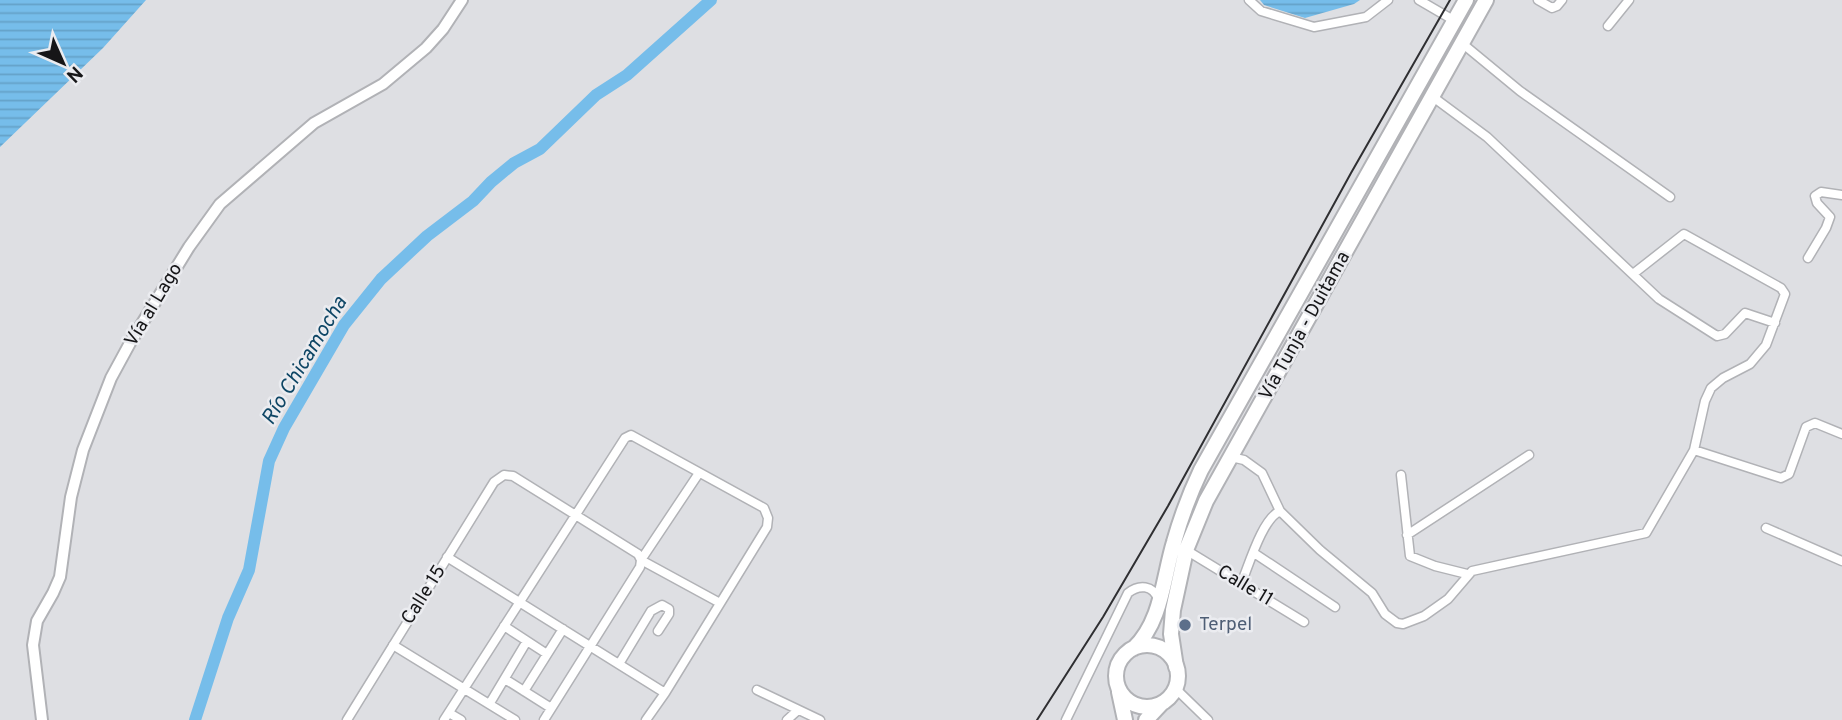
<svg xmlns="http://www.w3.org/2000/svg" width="1842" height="720" font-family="Overpass,sans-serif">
	<defs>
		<pattern id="water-rules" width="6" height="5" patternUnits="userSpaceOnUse" patternTransform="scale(1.75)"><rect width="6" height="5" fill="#76bdea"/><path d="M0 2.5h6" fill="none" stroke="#65a2c8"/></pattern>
	</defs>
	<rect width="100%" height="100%" fill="#dedfe3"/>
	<path fill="url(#water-rules)" d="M0,0H146L103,48L0,147Z
		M1260,0H1360L1354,4L1305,18L1264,5Z"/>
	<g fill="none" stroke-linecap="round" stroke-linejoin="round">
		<path stroke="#76bdea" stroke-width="12" d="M195,720L228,618L249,570L269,461L284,428L344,325L381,279L427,236L473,201L491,182L514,163L540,149L596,95L627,75L711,0"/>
		<defs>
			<path id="street" d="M1249,0L1261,11L1314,27L1366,17L1388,0
				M1419,0L1455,21
				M1538,0L1552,8L1557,6L1562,0
				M1608,26L1629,0
				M1463,44L1520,91L1670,197
				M1433,97L1487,137L1659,299L1717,336L1725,334L1745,313L1775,323
				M1808,258L1826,228L1830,217L1817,203L1815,196L1821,192L1842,195
				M1694,450L1781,478L1789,474L1806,427L1815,423L1842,434
				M1231,457L1244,460L1262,473L1280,511L1320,550L1372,593L1385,614L1397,623L1403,624L1424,616L1448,599L1472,571L1646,533L1694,450L1705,401L1711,388L1723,378L1750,364L1766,345L1785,294L1781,288L1684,234L1633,274
				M1401,475L1410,556L1435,566L1467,574
				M1766,528L1842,561
				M1407,535L1529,455
				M1186,550L1304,622
				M1254,553L1335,607
				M447,557L665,693
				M1241,584C1249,565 1262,519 1280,511
				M504,626L547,654
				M393,645L515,720
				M619,664L651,611L662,605L669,609V614L658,631
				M505,679L551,708
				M1175,688L1208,720
				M757,690L820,720
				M524,691L563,629
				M490,703L527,641
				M449,713L461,720
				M347,720L494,482L504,475L513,476L638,554L641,560L720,603
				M444,720L625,438L631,435L764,508L768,518L767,527L665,693L646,720
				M544,720L640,567L641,560L699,473
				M787,720L798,710
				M1066,720L1128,593C1139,584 1153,585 1158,599"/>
			<path id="secondary" d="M42,720L33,645L37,621L53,593L60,577L71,497L83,450L111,378L130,343L189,247L220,204L314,123L383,84L426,48L443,29L462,0"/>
			<path id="highway" d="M1116 676a31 31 0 1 1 62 0a31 31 0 1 1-62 0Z
				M1134,648C1162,621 1163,578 1174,542C1181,517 1190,493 1201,470L1466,0
				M1176,667L1171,634L1173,610L1186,550L1206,501L1486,0
				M1119,692L1125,720
				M1146,720L1162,703"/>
		</defs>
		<use href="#street" stroke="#b1b2b6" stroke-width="11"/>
		<use href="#secondary" stroke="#b1b2b6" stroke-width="14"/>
		<use href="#highway" stroke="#b1b2b6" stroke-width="18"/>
		<use href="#street" stroke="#fff" stroke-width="8"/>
		<use href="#secondary" stroke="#fff" stroke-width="10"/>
		<use href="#highway" stroke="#fff" stroke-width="14"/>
		<path stroke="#2f2f32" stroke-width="2" d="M1037,720L1103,617L1168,506L1351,173L1450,0"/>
	</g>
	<circle fill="#5c6f8a" stroke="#ebecf0" stroke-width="2.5" cx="1185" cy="625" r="7"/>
	<g text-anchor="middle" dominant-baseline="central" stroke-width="5" stroke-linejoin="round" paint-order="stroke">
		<g font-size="19" fill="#161618" stroke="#ebecf0">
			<text transform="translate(154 305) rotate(-59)">Vía al Lago</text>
			<text transform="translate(1305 326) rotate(-61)">Vía Tunja - Duitama</text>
			<text transform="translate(1245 586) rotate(31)">Calle 11</text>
			<text transform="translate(424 595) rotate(-58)">Calle 15</text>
		</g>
		<g font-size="19" fill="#4e5e75" stroke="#ebecf0" text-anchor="start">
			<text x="1199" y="625">Terpel</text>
		</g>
		<g font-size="21" font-style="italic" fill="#0e4665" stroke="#ebecf0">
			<text transform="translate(305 361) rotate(-59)">Río Chicamocha</text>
		</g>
	</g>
	<g transform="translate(63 63) rotate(135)" stroke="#ebecf0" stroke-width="5" paint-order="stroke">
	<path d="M0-5L12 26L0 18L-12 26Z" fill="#161618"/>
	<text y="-10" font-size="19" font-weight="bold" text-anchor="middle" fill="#161618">N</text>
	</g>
</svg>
